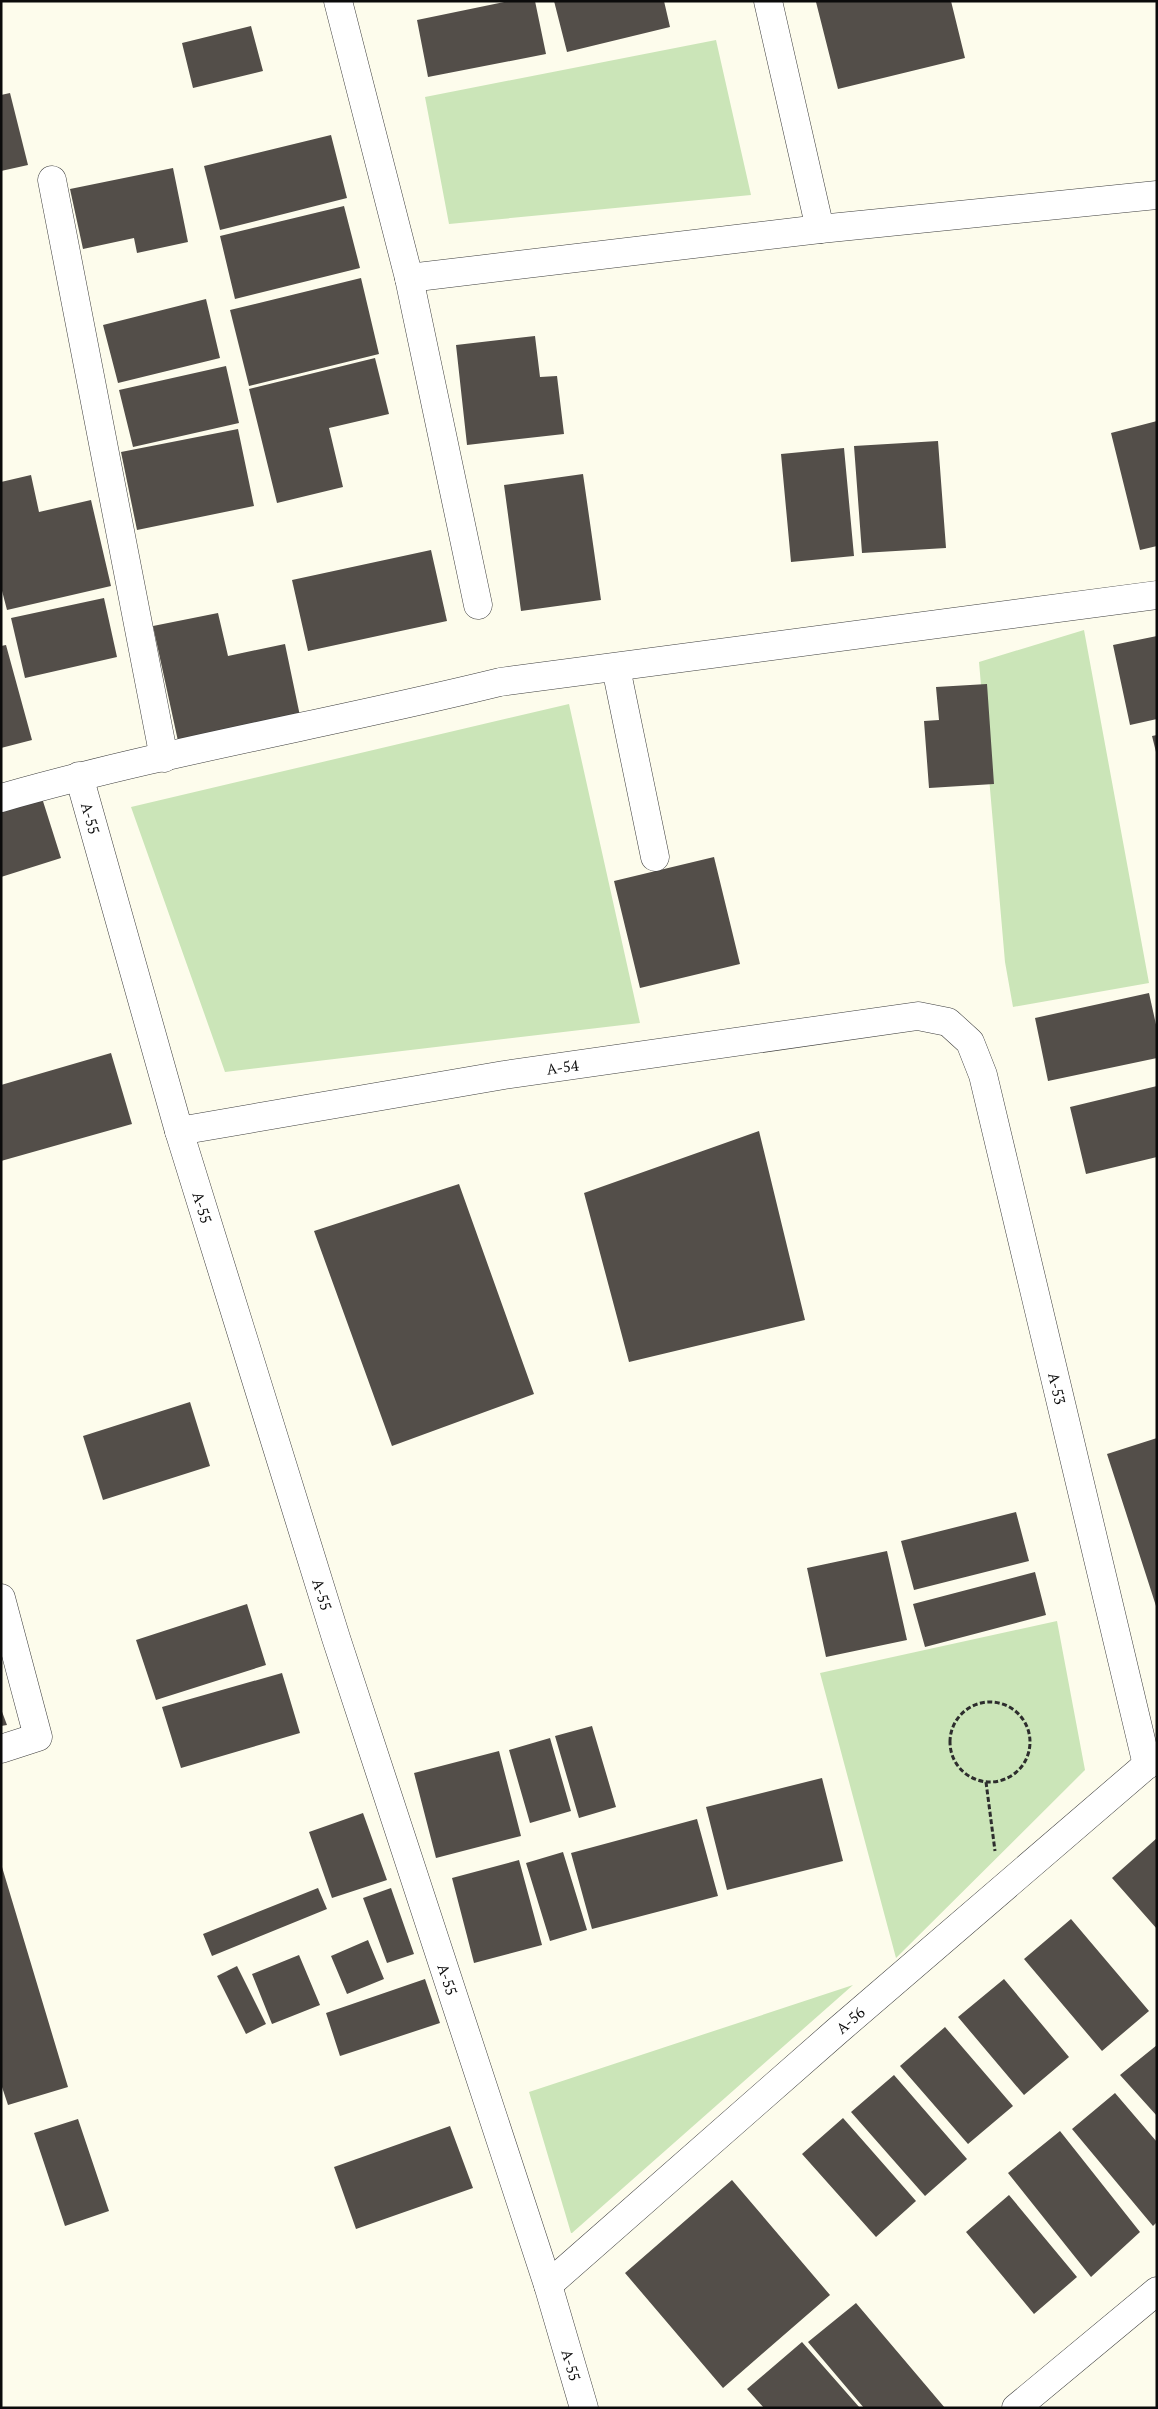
<svg xmlns="http://www.w3.org/2000/svg" width="1158" height="2409" font-family="'PT Serif',serif">
	<rect width="100%" height="100%" fill="#fdfcec"/>
	<path fill="#cbe5b8" d="M716,40L751,195L449,224L425,97Z
		M1084,630L1149,983L1013,1007L1005,962L979,662Z
		M569,704L640,1023L225,1072L131,807Z
		M1057,1621L1085,1770L896,1958L820,1673Z
		M853,1985L572,2233H571L529,2092Z"/>
	<path fill="#534e49" d="M509,1H535L546,54L428,77L417,20Z
		M554,1H664L670,27L567,52Z
		M951,1L965,58L838,89L816,2Z
		M251,26L263,71L193,88L182,43Z
		M10,93L28,165L1,171V95Z
		M331,135L347,198L220,230L204,166Z
		M173,168L188,242L137,253L134,238L83,249L70,189Z
		M344,206L360,268L235,299L220,236Z
		M361,278L379,354L249,386L230,310Z
		M206,299L220,358L118,383L103,325Z
		M535,336L540,377L557,376L564,434L467,445L456,345Z
		M375,358L389,414L329,428L343,487L277,503L249,389Z
		M226,366L239,423L133,447L119,390Z
		M1157,421V546L1140,550L1111,433Z
		M238,429L254,506L137,530L121,452Z
		M938,441L946,548L862,553L854,446Z
		M844,448L854,556L791,562L781,454Z
		M583,474L601,600L521,611L504,485Z
		M31,475L39,512L91,500L111,586L7,610L1,587V482Z
		M431,550L447,621L308,651L292,580Z
		M104,598L117,657L25,678L11,618Z
		M218,613L228,656L285,644L300,716L178,741L153,626Z
		M1157,636V719L1130,725L1113,645Z
		M6,645L32,740L1,748V646Z
		M987,684L994,784L929,788L924,721L939,720L936,687Z
		M1157,735V752H1156L1152,736Z
		M42,798L61,858L1,877V811Z
		M714,857L740,964L640,988L614,881Z
		M1149,993L1157,1029V1058L1048,1081L1035,1018Z
		M111,1053L132,1124L1,1161V1085Z
		M1157,1086V1157L1086,1174L1070,1107Z
		M759,1131L805,1320L629,1362L584,1193Z
		M459,1184L534,1394L392,1446L314,1231Z
		M190,1402L210,1466L103,1500L83,1436Z
		M1157,1438V1606H1156L1107,1454Z
		M1016,1512L1029,1561L914,1590L901,1541Z
		M887,1551L907,1640L826,1657L807,1568Z
		M1035,1572L1046,1615L925,1647L913,1604Z
		M247,1604L266,1665L156,1700L136,1640Z
		M282,1673L300,1733L181,1768L162,1707Z
		M1,1709L7,1725L1,1726Z
		M592,1726L616,1807L579,1818L555,1736Z
		M550,1738L571,1811L530,1823L509,1750Z
		M499,1751L521,1836L436,1858L414,1773Z
		M822,1778L843,1861L727,1890L706,1807Z
		M363,1813L387,1880L332,1898L309,1832Z
		M697,1819L718,1896L592,1929L571,1853Z
		M1157,1838V1929L1112,1878Z
		M563,1852L587,1930L550,1941L526,1863Z
		M519,1860L542,1945L474,1963L452,1878Z
		M2,1867L68,2087L8,2105L1,2084Z
		M318,1888L327,1909L212,1956L203,1934Z
		M391,1888L414,1954L387,1963L363,1898Z
		M1071,1919L1149,2011L1102,2051L1024,1959Z
		M368,1940L384,1979L347,1994L331,1956Z
		M299,1955L320,2005L272,2024L252,1974Z
		M237,1966L266,2024L246,2034L217,1976Z
		M425,1979L440,2023L340,2056L326,2013Z
		M1004,1979L1069,2057L1024,2095L958,2017Z
		M945,2027L1013,2106L968,2144L900,2066Z
		M1157,2045V2116L1120,2075Z
		M894,2075L967,2159L925,2196L851,2112Z
		M1115,2093L1157,2142V2222L1153,2226L1072,2129Z
		M843,2118L916,2201L876,2237L802,2154Z
		M78,2119L109,2211L65,2226L34,2133Z
		M450,2126L473,2188L356,2229L334,2167Z
		M1060,2131L1140,2232L1091,2277L1008,2173Z
		M732,2180L830,2295L723,2388L625,2273Z
		M1009,2195L1077,2277L1034,2314L966,2232Z
		M856,2303L945,2408H864L808,2342Z
		M802,2342L860,2408H764L747,2389Z"/>
	<g fill="none" stroke-linecap="round" stroke-linejoin="round">
		<defs>
			<g id="minor">
				<path d="M338,1L409,278L478,605"/>
				<path d="M768,1L820,229"/>
				<path d="M52,180L164,758"/>
				<path d="M409,278L820,229L1157,195"/>
				<path d="M616,668L655,857"/>
				<path id="s1" d="M79,776L179,1131L336,1638L548,2285L584,2408"/>
				<path d="M1,798C165,751 334,723 500,682L1157,595"/>
				<path id="s2" d="M179,1131L504,1075L918,1016L948,1022L970,1042L983,1075L1147,1765"/>
				<path d="M1,1598L38,1737L1,1749"/>
				<path id="s3" d="M548,2285L836,2032L1157,1756"/>
			</g>
			<path id="tertiary" d="M1016,2408L1157,2291"/>
		</defs>
		<use href="#minor" stroke="#3e3e3e" stroke-width="29"/>
		<use href="#tertiary" stroke="#3e3e3e" stroke-width="29"/>
		<path stroke="#2d2d2d" stroke-width="3" stroke-dasharray="5 2.5" stroke-linecap="butt" d="M950 1742a40 40 0 1 1 80 0a40 40 0 1 1-80 0Z
			M986,1782L995,1851"/>
		<use href="#minor" stroke="#fff" stroke-width="28"/>
		<use href="#tertiary" stroke="#fff" stroke-width="28"/>
	</g>
	<g text-anchor="middle" dominant-baseline="central" stroke-width="5" stroke-linejoin="round" paint-order="stroke">
		<g font-size="15" fill="#0b0b0b" stroke="#fff">
			<text stroke="none"><textPath href="#s1" startOffset="44">A-55</textPath></text>
			<text stroke="none"><textPath href="#s2" startOffset="389">A-54</textPath></text>
			<text stroke="none"><textPath href="#s1" startOffset="449">A-55</textPath></text>
			<text stroke="none"><textPath href="#s2" startOffset="1166">A-53</textPath></text>
			<text stroke="none"><textPath href="#s1" startOffset="854">A-55</textPath></text>
			<text stroke="none"><textPath href="#s1" startOffset="1259">A-55</textPath></text>
			<text stroke="none"><textPath href="#s3" startOffset="402">A-56</textPath></text>
			<text stroke="none"><textPath href="#s1" startOffset="1664">A-55</textPath></text>
		</g>
	</g>
	<rect width="1158" height="2409" fill="none" stroke="#0b0b0b" stroke-width="5"/>
</svg>
